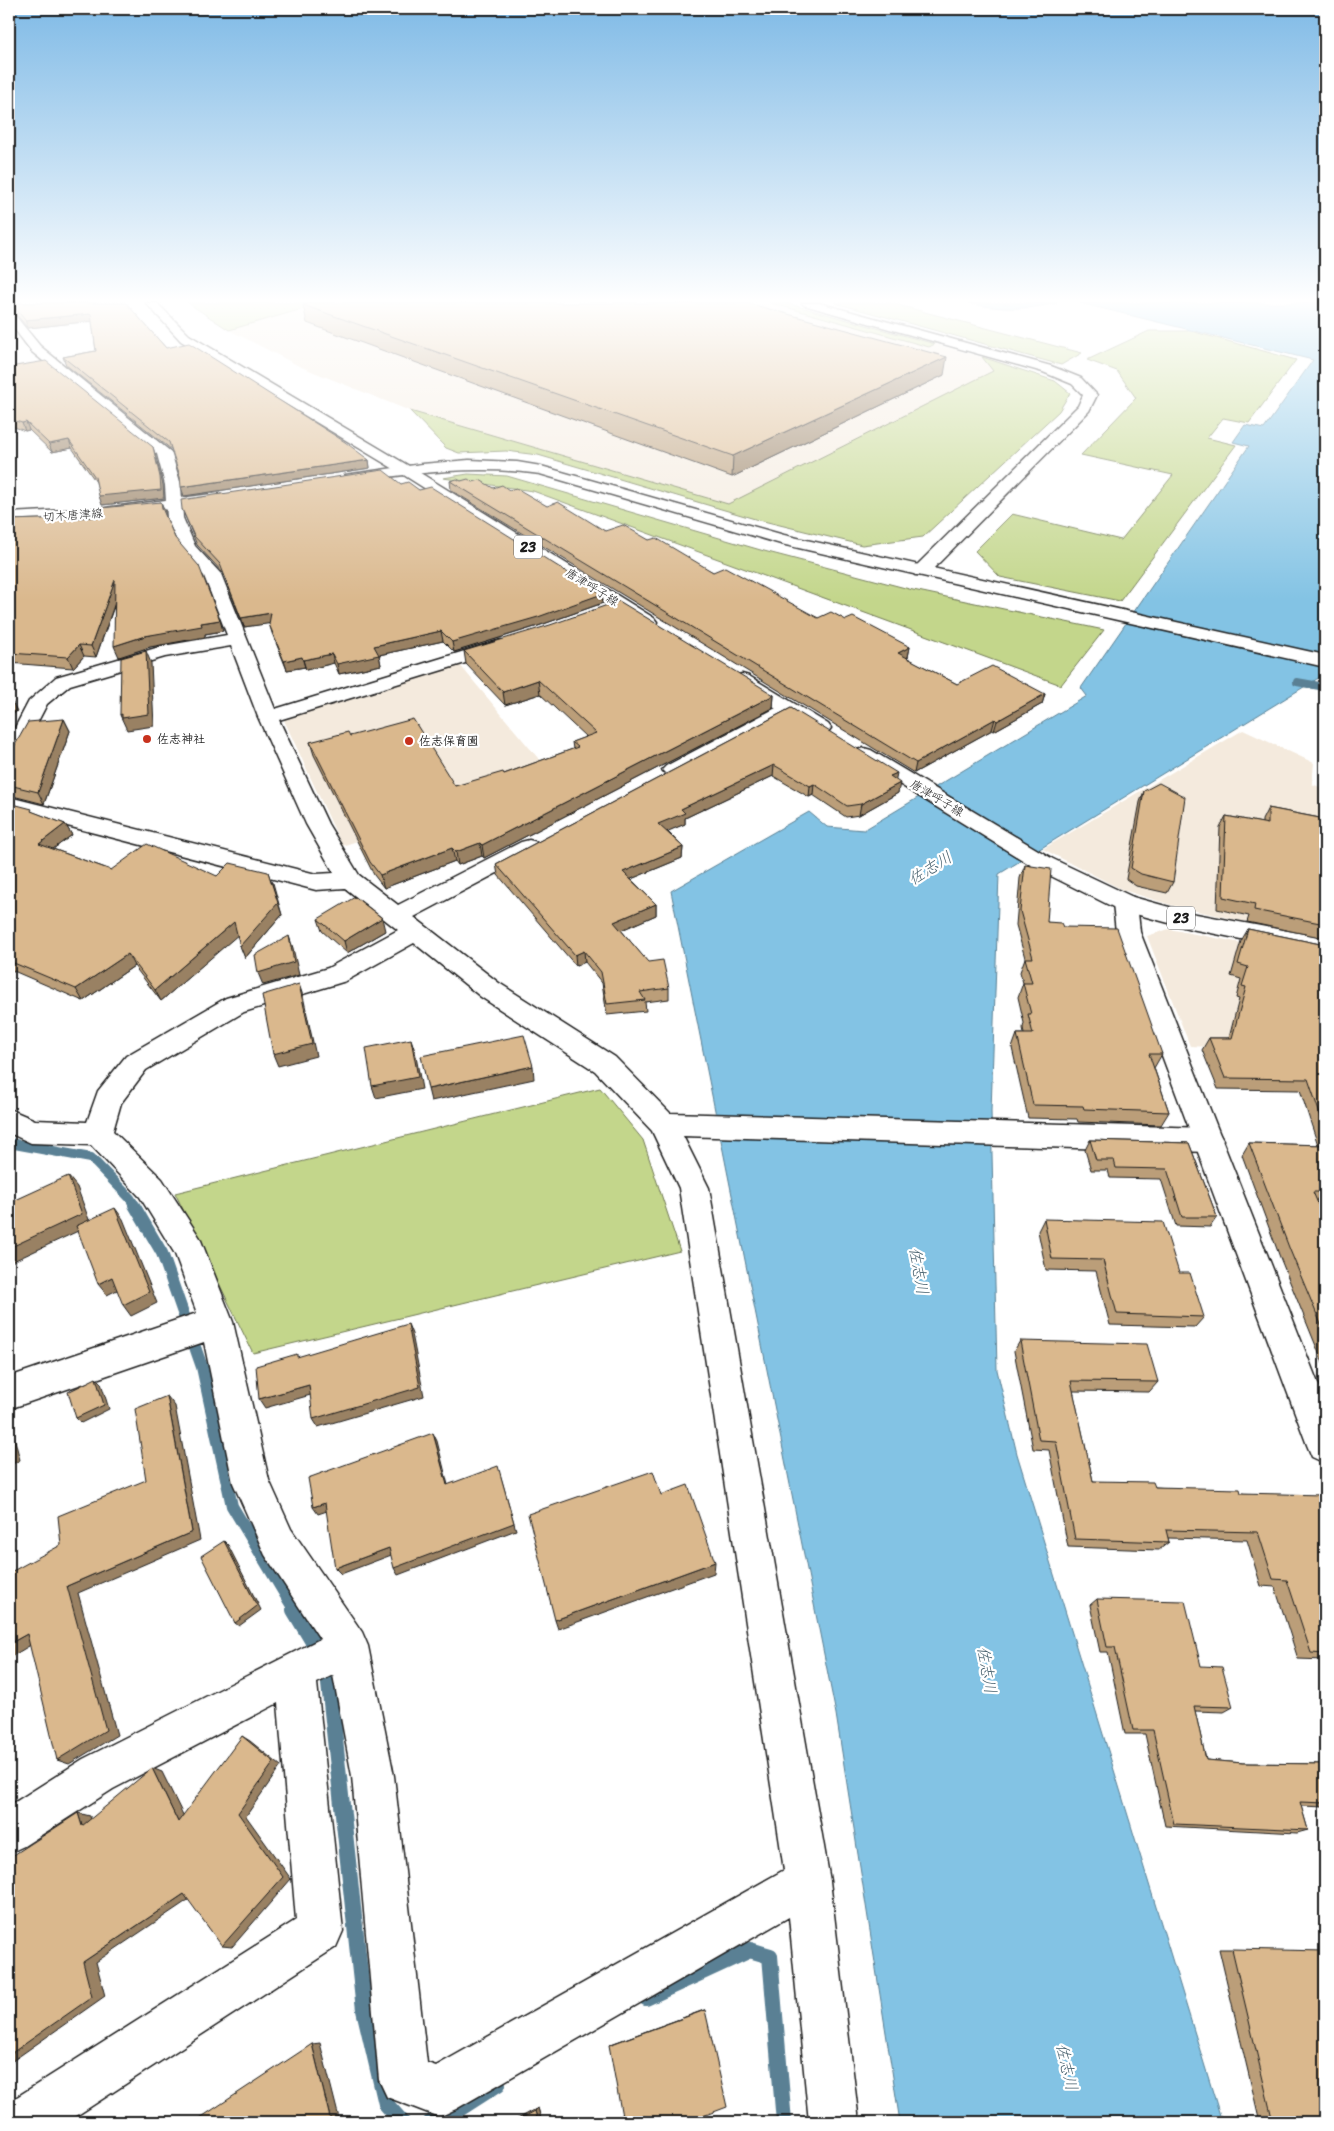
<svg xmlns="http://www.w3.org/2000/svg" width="1334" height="2131" font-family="Sriracha,'Klee One',sans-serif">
	<rect width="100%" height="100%" fill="#fff"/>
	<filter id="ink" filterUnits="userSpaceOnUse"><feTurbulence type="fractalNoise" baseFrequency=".02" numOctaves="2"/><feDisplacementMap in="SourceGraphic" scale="10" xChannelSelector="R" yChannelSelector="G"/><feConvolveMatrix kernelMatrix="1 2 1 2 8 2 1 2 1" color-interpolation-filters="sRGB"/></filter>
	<g filter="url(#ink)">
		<path fill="#f4eadd" d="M324,303H786L1007,364L728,504L410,411L299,366L229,330Z
			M459,664L543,764L422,820L342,846L283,718Z
			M1243,730L1314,763L1312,784L1325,789V939L1174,906L1123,890L1043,849Z
			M1169,929L1325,959V1053L1190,1046L1147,936Z"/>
		<path fill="#c3d68b" stroke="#707954" d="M188,303H324L229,330Z
			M771,303H786L935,344L929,347Z
			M835,303H890L1082,353L1061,365Z
			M1149,331H1191L1296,360L1249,423L1223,418L1207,438L1236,445L1120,601L1000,577L975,551L1012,514L1121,540L1173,475L1081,455L1136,398L1117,371L1087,360Z
			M982,357L1055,381L1070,393L1059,411L923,537L862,545L755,519L538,455L506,451L459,453L446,448L410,411L728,504L993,371Z
			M468,474L507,476L764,551L913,590L1104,630L1061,685L533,491L443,478Z
			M600,1088L643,1140L680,1251L253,1353L175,1193Z"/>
		<path fill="#83c3e4" stroke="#5a8094" d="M968,303H1057C1027,310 999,310 968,303Z
			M1080,303H1325V674L999,874L991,1111L997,1370L1017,1454L1222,2122H900L836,1714L671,891L809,812L827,827L864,830L1087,696L1081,688L1249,446L1233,442L1245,425L1264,429L1313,360Z"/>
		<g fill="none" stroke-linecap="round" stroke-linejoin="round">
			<path stroke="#5a8094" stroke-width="8" d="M1297,682L1325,687"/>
			<path stroke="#5a8094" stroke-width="10" d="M9,1143L91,1158L130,1198L135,1206"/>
			<path stroke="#5a8094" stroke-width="12" d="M134,1205L162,1253L202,1367L232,1506L295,1611"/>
			<path stroke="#5a8094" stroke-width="16" d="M294,1610L319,1652
				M327,1665L364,2010L386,2104L402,2122
				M646,1998L750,1950L770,1956L784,2122
				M431,2122L445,2118L498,2084"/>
			<defs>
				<path id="street" d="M802,303H819L1051,366L1081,378L1097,395L1089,411L927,575H915L913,571L915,567L1078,406L1083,395L1072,384L1043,372L804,305Z
					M9,312L13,313L40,346L171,452L181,485L183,518L195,546L221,574L275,709L494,642L501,640L508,642L510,646L508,650L279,720L328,824L359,875L398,905L521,842L529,840L537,842L540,847L537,852L414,917L499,983L615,1057L670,1113L1208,1128L1218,1132L1223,1140L1218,1148L1208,1152L683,1136L709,1188L830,1881L859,2122H809L789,1917L456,2109L439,2117L387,2097L379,2080L352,1776L333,1675L317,1683L343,1931L336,1947L67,2122H9V2102L296,1920L278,1703L113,1789L24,1846L9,1853V1806L83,1759L320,1639L265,1555L233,1483L204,1342L9,1409V1377L197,1313L175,1254L140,1197L91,1145L31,1143L9,1133V1109L35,1120L87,1122L98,1091L126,1056L226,998L328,968L398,930L345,888L316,890L9,811V797L316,874L334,873L306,824L258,717L231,646L165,657L70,685L47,704L19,758L16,762L9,764V739L29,701L56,677L163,646L227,635L204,576L180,548L167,518L165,485L157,454L32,352L9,322ZM414,943L481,997L595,1071L652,1131L679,1188L784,1870L436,2066L427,2063L394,1776L368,1646L362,1632L291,1529L269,1480L233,1322L200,1238L162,1179L113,1131L121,1103L146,1070L244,1012L346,981Z
					M781,707L788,709L791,713L788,717L680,774L673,776L666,774L662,770L666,766L774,709Z"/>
				<path id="secondary" d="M469,460L517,462L541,466L784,535L1325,655V667L781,544L540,474C475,465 414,473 350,482L345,481L343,478L345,475L422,464Z
					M219,493L224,495L227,498L224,501L105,518L9,523V513L105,508Z
					M1125,895L1133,897L1137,903L1140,932L1325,1401V1463L1312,1457L1307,1445L1116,932L1113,903L1117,897Z"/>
				<path id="primary" d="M146,303H157L189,335L409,466L654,618L657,622L654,626L648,627L642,626L399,472L181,341Z
					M742,674L749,676L828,724L831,728L828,732L821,734L814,732L735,684L732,680L735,676Z
					M864,748L871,750L1053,859L1133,897L1191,913L1325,938V956L1191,929L1117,909L1037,869L857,758L854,754L857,750Z"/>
			</defs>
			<use href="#street" stroke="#1c1c1c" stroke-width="3"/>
			<use href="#secondary" stroke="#1c1c1c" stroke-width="3"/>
			<use href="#primary" stroke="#1c1c1c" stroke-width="3"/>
			<use href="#street" fill="#fff" fill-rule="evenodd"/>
			<use href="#secondary" fill="#fff" fill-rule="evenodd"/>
			<use href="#primary" fill="#fff" fill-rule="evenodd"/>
		</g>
		<path fill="#bb9e79" stroke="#1c1c1c" d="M9,303H126L166,348L369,460L370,468L184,496L180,476L172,450L66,365L63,357L96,351L92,321L28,328L14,312L9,310V311Z
			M303,305L944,375L732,477L307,323Z
			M9,367L153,447L163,485L164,498L102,505L96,482L72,448L52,452L29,430L25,431L9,425Z
			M450,481L473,482L493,488L509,490L605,531L649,540L713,572L818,618L910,647L908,657L907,658L957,684L1045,694L1042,704L994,731L992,730L914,773L451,490Z
			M401,484L419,490L603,603L538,626L454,652L443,641L379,655L381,665L339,674L334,663L306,670L305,667L287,670L272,633L269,623L244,627L223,573L197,545L182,509Z
			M161,502L165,512V516L175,538L223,631L205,634V637L150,647L119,657L115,604L96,657L84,656L73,668L9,663V520L102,517Z
			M464,651L774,695L773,708L484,858L482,856L458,865L455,861L384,888L374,875L314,755L310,742L350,736L455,786L504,774L573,749L572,742L586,737L540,694L505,705L466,664Z
			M791,708L895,779L898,793L859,815L846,817L813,795L809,797L773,776L685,818V824L667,831L683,847L682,858L631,879L656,904V915L621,930L669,988V999L645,1002L646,1011L607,1015L602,983L585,962L576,966L498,875L496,864Z
			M64,719L70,731L44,804L9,795V796V752H11Z
			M1144,791L1173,882L1167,893L1136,886L1126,879L1140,802Z
			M9,803L65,824L72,835L53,849L111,870L217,876L273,883L282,915L245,958L237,935L161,1001L134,966L83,1001L9,969Z
			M1268,808L1325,819V938L1247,922L1249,916L1217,909L1220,827L1226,816L1262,823V820Z
			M1025,865L1047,922L1063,927L1162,1054L1154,1068L1169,1112L1161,1125L1078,1122L1077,1119L1028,1118L1012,1048L1017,1034H1024L1023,1028L1024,1023L1018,997L1023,983L1020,972L1025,958L1016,925L1020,878Z
			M318,919L385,931L347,953L322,931Z
			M1248,929L1325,945V1194L1318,1203L1325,1220V1368L1281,1260L1242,1155L1249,1143L1318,1145L1300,1090L1218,1089L1202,1050L1209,1038H1229L1239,999L1236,998L1241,979L1231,976L1241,941Z
			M1090,1140L1189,1143L1217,1217L1210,1227L1176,1226L1161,1179L1110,1178L1108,1170H1091L1085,1150Z
			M1044,1219L1204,1317L1195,1327L1110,1325L1096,1271L1046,1270L1038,1231Z
			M1020,1341L1158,1382L1149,1392L1073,1391L1093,1481L1155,1487L1241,1493L1325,1505V1660L1298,1659L1275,1587L1261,1586L1247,1540L1168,1538L1169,1542L1159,1550L1068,1547L1049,1450L1033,1449L1014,1351Z
			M1097,1599L1201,1666L1233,1707L1224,1712L1195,1711L1206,1760L1243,1763L1325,1764V1807L1301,1806L1308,1830L1297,1833L1165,1826L1145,1734H1125L1108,1652H1100L1090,1605Z
			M1219,1949H1232L1325,2122H1260Z
			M704,2010H705L609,2045L611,2044Z
			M538,2108L542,2122H512Z"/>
		<path fill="#998163" stroke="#1c1c1c" d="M91,314L94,321L28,328L25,320Z
			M9,322L12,329L9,330Z
			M947,357L944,375L732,477L733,456Z
			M26,422L29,430L25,431L22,423Z
			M69,440L72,448L52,452L49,444Z
			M153,447L163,485L164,498L102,505L99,496Z
			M369,460L370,468L184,496L181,487Z
			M161,502L165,512V519L162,508Z
			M115,580L119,591L96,657L91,646Z
			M602,594L603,603L538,626L454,652L452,642Z
			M271,613L274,623L244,627L241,618Z
			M220,620L223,631L205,634V637L150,647L119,657L114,646L145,636L201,623Z
			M441,631L443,641L379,655L381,665L339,674L337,664L374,646Z
			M79,645L84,656L73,668L68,657Z
			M910,647L908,657L896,663L898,653Z
			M146,651L151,663L154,726L127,730L120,715Z
			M332,654L334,663L306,670L303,660Z
			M302,657L305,667L287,670L284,661Z
			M538,680L540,694L505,705L503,692Z
			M1045,694L1042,704L994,731L997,721Z
			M774,695L773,708L484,858L482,845Z
			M11,700L17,711L9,718V702Z
			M64,719L70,731L44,804L38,792Z
			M995,719L992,730L914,773L916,763Z
			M774,765L773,776L685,818V824L659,835L658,824L681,809Z
			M897,773L895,783L890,776Z
			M900,783L898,793L859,815L861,804Z
			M814,784L813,795L809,797L810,786Z
			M65,824L72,835L45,855L39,844Z
			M480,843L482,856L458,865L456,852Z
			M683,847L682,858L624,882L623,872Z
			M452,848L455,861L384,888L380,875Z
			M268,872L282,915L245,958L240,946Z
			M656,904V915L615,933L614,922Z
			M382,918L385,931L347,953L344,941Z
			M234,922L239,934L161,1001L155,990Z
			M289,936L293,948L299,975L263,985L258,973Z
			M584,951L585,962L576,966L575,955Z
			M128,954L134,966L83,1001L76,989Z
			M299,984L303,996L316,1056L278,1066L273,1054Z
			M411,1039L415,1051L422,1089L376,1098L372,1086Z
			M533,1066L534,1079L431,1101L428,1089Z
			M68,1176L77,1187L91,1225L9,1263V1248Z
			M115,1208L123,1219L157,1303L131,1316L123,1305Z
			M112,1277L121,1288L107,1295L98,1284Z
			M408,1324L412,1334L424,1396L318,1427L313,1419Z
			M96,1378L101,1383L109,1409L81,1423L76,1418Z
			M309,1385L314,1394L265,1408L259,1399Z
			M167,1396L175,1406L200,1540L78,1593L117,1735L69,1764L57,1760L67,1586L192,1532Z
			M9,1417L20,1460L9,1466Z
			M433,1433L437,1441L450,1493L447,1485Z
			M500,1474L516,1530L398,1575L394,1568Z
			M325,1503L330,1510L318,1514L313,1507Z
			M224,1541L228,1545L261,1610L239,1626L235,1623Z
			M389,1548L394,1554L341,1574L335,1568Z
			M715,1562L714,1573L558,1629L555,1620Z
			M27,1634L39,1640L9,1658V1644Z
			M242,1736L250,1741L281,1766L246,1816L291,1879L232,1947L222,1946L238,1813Z
			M152,1768L162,1772L188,1825L178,1822Z
			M78,1813L90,1816L93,1829L82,1826Z
			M184,1894L194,1896L96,1962L105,1996L11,2062L9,2063V2055L83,1962Z
			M320,2043L340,2122H331L312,2044Z
			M538,2108L542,2122H538L535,2111Z"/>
		<path fill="#dab88d" stroke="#1c1c1c" d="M9,303H126L166,348L189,343L345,442L369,460L181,487L180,476L169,442L63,357L96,351L91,314L25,320L12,304H9Z
			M312,303H747L947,357L733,456L303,305Z
			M46,361L153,447L160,477L161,490L99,496L95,477L69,440L49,444L26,422L22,423L9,419V367Z
			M383,470L401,484L408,482L419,490L431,487L602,594L538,617L452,642L441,631L374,646L379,655L337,664L332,654L303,660L302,657L284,661L269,624L271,613L241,618L220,564L194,536L182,509L181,500Z
			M457,479L461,481L468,479L473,482L480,480L493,488L502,485L509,490L516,488L547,506L558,502L605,531L623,525L649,540L656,538L713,572L725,567L818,618L831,612L846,620L853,617L910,647L898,653L957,684L992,666L1045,694L997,721L995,719L916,763L450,481Z
			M161,502L162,508L175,538L199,566L220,620L201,623L202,626L145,636L114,646L115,580L91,646L79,645L68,657L9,653V520L102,517L101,508Z
			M619,601L774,695L482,845L480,843L456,852L452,848L380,875L370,862L310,742L348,732L350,736L413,719L455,786L503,772L504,774L578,747L572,742L596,733L538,680L503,692L464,651L550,625Z
			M146,651L149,714L122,718V714L120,715L121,658Z
			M791,708L897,773L890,776L900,783L861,804L847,806L814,784L810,786L774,765L681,809L685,813L658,824L683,847L623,872L656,904L614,922L648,962L663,960L669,988L640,992L645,1000L607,1004L601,972L584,951L575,955L496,864Z
			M64,719L38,792L9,785V752H11L28,722Z
			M1159,783L1185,797L1173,882L1141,874L1131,868L1144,791Z
			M9,803L32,809L31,811L65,824L39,844L111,870L147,844L217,876L230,863L268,872L278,903L240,946L234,922L155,990L128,954L76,989L9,961Z
			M1268,808L1325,819V924L1254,910L1255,904L1223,897L1226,816L1268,824Z
			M1025,865L1051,869L1047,922L1061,923L1063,927L1117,928L1162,1054H1149L1169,1112L1084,1109L1083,1106L1033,1105L1017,1034H1033L1028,1014H1031L1023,983H1032L1025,958H1033L1020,911Z
			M355,897L382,918L344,941L318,919Z
			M1248,929L1325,945V1129L1308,1079L1225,1078L1209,1038H1232L1246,987L1242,986L1248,967L1238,964Z
			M289,936L294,962L258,973L255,955Z
			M299,984L312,1044L273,1054L262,995Z
			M524,1035L533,1066L428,1089L421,1056Z
			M411,1039L418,1077L372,1086L366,1048Z
			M1090,1140L1189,1143L1217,1217H1182L1167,1169L1116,1168L1114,1160H1096Z
			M1249,1143L1325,1145V1175H1320L1325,1187V1192H1313L1325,1220V1334L1290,1250Z
			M68,1176L82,1214L9,1248V1203Z
			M115,1208L149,1292L123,1305L112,1277L98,1284L76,1226Z
			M1044,1219L1163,1222L1179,1273H1190L1204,1317L1117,1314L1103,1260L1052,1259Z
			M408,1324L420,1387L313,1419L309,1385L259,1399L256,1366L297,1354V1357Z
			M1020,1341L1147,1344L1158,1382L1071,1381L1093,1481L1153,1482L1155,1487L1240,1489L1241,1493L1322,1495L1325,1505V1654L1311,1653L1287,1580L1273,1579L1258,1532L1166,1530L1169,1542L1075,1539L1056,1441L1039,1440Z
			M96,1378L104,1405L76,1418L68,1392Z
			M167,1396L192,1532L67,1586L106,1730L57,1760L27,1634L9,1644V1573L61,1545L58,1516L146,1480L135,1409Z
			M433,1433L447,1485L498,1466L514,1523L394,1568L389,1548L335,1568L325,1503L313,1507L308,1478Z
			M653,1471L661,1495L688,1485L715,1562L555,1620L528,1514Z
			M224,1541L257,1606L235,1623L201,1556Z
			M1097,1599L1185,1601L1201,1666L1222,1667L1233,1707L1194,1706L1206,1760L1243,1763L1325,1764V1803L1300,1802L1308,1830L1174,1824L1153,1730H1133L1115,1647H1107Z
			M242,1736L274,1762L238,1813L283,1877L222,1946L184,1894L83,1962L92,1997L9,2055V1858L78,1813L82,1826L152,1768L178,1822Z
			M1232,1949L1325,1951V2122H1273Z
			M705,2010L727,2107L687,2122H623L609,2045Z
			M312,2044L331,2122H194Z
			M535,2111L538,2122H515Z"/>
	</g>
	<linearGradient id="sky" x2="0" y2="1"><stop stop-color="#7fbae6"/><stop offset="0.5" stop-color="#fff"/><stop offset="1" stop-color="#fff" stop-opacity="0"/></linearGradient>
	<rect width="1334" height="601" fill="url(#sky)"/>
	<g fill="#c8321e" stroke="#fff" stroke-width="2">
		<circle cx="147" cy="739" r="5"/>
		<circle cx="409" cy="741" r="5"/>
	</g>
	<g text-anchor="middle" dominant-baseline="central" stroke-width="4.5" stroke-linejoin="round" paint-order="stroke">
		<g font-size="12" fill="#1c1c1c" stroke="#fff">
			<text transform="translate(73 515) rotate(-4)">切木唐津線</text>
			<text transform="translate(592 587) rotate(32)">唐津呼子線</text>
			<text transform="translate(937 798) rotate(31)">唐津呼子線</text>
		</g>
		<g font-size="12" font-weight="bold" fill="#1c1c1c" stroke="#fff" text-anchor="start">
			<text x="157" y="739">佐志神社</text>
			<text x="419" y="741">佐志保育園</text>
		</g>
		<g fill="#fff" stroke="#606060" stroke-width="1">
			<rect x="514" y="535.5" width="28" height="23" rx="4"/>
			<rect x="1167" y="906.5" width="28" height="23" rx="4"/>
		</g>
		<g font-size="14" font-weight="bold" fill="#1c1c1c">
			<text x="528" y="547">23</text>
			<text x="1181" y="918">23</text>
		</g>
		<g font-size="16" font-style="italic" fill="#455f6c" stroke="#fff">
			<text transform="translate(930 868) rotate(-32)">佐志川</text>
			<text transform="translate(919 1271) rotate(80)">佐志川</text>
			<text transform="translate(987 1670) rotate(80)">佐志川</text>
			<text transform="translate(1067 2067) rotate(77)">佐志川</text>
		</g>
	</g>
	<rect width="1334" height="2131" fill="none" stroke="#fff" stroke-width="30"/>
	<rect x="15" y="15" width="1304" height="2101" fill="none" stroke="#1c1c1c" stroke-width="2" filter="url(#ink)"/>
</svg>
